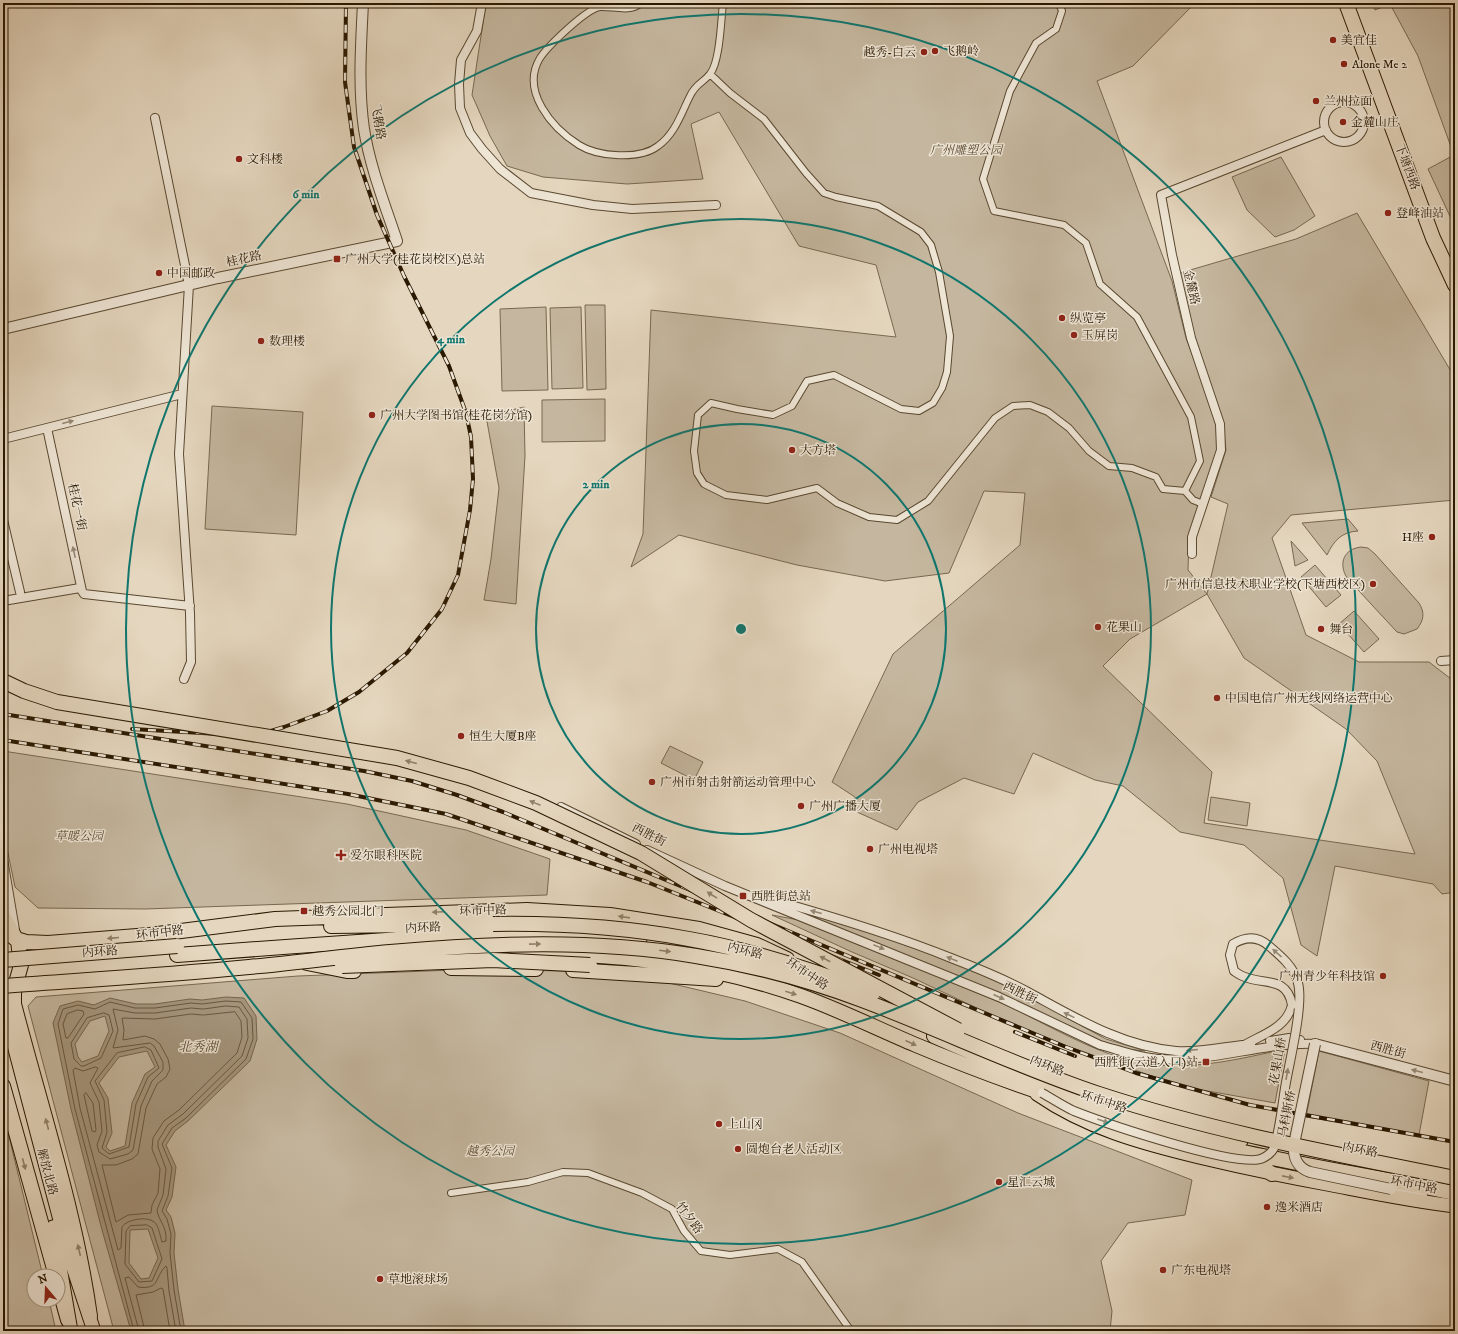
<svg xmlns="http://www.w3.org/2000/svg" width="1458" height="1334" font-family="'IM FELL DW Pica','Noto Serif SC',serif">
	<rect width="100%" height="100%" fill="#e5d7bf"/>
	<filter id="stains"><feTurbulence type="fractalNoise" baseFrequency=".005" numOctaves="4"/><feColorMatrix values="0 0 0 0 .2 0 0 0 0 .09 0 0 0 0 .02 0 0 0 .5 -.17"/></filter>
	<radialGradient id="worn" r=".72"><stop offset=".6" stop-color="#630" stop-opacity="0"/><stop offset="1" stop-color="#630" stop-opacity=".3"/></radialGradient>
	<path fill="#c5b79f" stroke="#786850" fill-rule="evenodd" d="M486,3H1195L1133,66L1097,81L1172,281L1186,338L1218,424L1219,450L1189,538L1188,570L1207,594L1228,504L1211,497L1226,450L1223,424L1193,337L1180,273L1296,239L1357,213L1455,378V500L1291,515L1272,538L1306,635L1359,662H1429L1455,682V892L1442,894L1433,884L1335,866L1317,956L1301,945L1283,878L1244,845L1180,832L1123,786L1095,780L1033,753L1014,794L964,778L918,802L897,830L857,812L855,797L832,782L893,654L1020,545L1025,493L984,491L949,573L885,581L797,565L679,535L631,567L643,534L651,310L896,337L876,265L799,246L719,112L691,124L703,179L627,184L543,177L507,166L490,136L472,95ZM1207,594L1244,658L1346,729L1377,761L1415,854L1204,823L1212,772L1103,666L1130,639Z
		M1372,3H1455V227L1428,169L1454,155L1418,56L1390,4L1375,10Z
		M1281,157L1315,216L1294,230L1275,237L1247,210L1232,177Z
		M585,305H605L606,389L587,390Z
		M546,307L548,390L502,391L500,309Z
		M581,307L583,388L552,389L550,308Z
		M605,399V441L542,442V400Z
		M212,406L303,412L296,535L205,529Z
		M524,407L525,456L516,604L484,600L491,559L499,488L486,416Z
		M1348,519L1358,531C1342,532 1334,540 1327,555L1302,523Z
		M1291,541L1308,560L1295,566Z
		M1361,547L1368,548L1375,554L1419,603C1425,613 1424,620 1417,629L1404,634L1397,632L1347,578C1338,563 1344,549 1361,547Z
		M1315,565L1341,595L1326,607L1301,577Z
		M1354,611L1379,639L1364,652L1339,624Z
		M670,746L703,762L694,780L661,763Z
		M3,751L347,804L466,830L550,859L547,895L145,909L38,908L15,887L3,829Z
		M1211,797L1250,803L1247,826L1208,820Z
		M805,911L896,940L964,966L1021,993L1106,1039L1145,1051L1127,1049L1100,1041L801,913Z
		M772,915L799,920C863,947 928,972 992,999C1040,1019 1097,1057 1148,1064C1195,1070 1240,1059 1285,1049L1275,1103L1180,1086L1056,1042L998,1018L913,978L852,952Z
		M480,969L560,971L648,978L745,1001L840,1033L1018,1113L1192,1180L1185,1215L1128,1223L1101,1261L1112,1311L1110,1331H114L28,1006L36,997L298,976Z
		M1319,1051L1429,1081L1419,1135L1306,1117Z
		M3,1112L43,1276H34V1300H49L56,1331H3Z"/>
	<path fill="#a5967e" stroke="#74644c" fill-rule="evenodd" d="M226,997L244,998L256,1016L257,1039L250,1061L188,1121L175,1131L166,1145L176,1167L172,1197L166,1210L171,1217L175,1233L174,1253L178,1289L185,1331H131L102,1230L71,1109L53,1023L60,1006L78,1001L94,1005L110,998L136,1004H155L190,999L202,1000ZM105,1016L109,1031L98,1056L82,1062L78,1057L75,1044L90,1021ZM147,1051L155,1067L145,1074L132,1103L125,1146L110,1151L106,1147L112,1133L108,1098L99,1083L119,1057ZM148,1229L158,1258L149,1278L141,1279L129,1263L130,1230Z"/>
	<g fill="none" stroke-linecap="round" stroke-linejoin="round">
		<path stroke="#68573f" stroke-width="1" d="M226,1006L239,1007L247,1019L248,1038L242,1056L183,1114L168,1125L158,1141V1147L166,1169L163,1195L157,1210C159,1222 167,1226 166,1241L162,1242C160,1236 159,1228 156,1224C150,1215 127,1219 122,1227L121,1248L118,1250L80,1108L73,1070L75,1068L83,1071L95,1067L98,1068L90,1083L99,1102L102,1131L97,1145L99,1152L110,1159L128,1154L133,1150L141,1106L152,1081L163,1070V1062L154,1046L150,1043L113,1048L118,1030L113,1009L135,1013H155L191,1008L203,1009Z
			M78,1010L83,1011L84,1014L68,1038H66L63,1024L67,1014Z
			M235,1012L241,1021L242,1037L237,1053L179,1110L164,1121L153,1138L152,1149L160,1169L158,1193L152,1205L151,1213L128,1215L116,1222L102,1165H116L132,1159L138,1154L146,1108L157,1084L166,1077L170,1069L168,1059L160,1044L154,1039L145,1036L123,1040L124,1030L122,1018L155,1019L191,1014L203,1015Z
			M104,1013L109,1015L113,1031L101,1058L84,1066H81L74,1059L71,1043L87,1018Z
			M145,1047L151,1050L159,1068L148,1077L136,1104L129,1147L109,1154L102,1148L107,1132L104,1100L95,1081L117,1053Z
			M86,1093L93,1103L96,1130L95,1132L92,1131L84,1095Z
			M147,1225L152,1228L162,1259L152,1281L139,1282L125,1264L126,1231L130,1226Z
			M134,1331L75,1109L58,1024L63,1009L78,1005L95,1009L110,1002L135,1008H155L191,1003L202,1004L226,1001L241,1002L252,1018L253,1039L246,1059L186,1118L172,1128L162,1144L172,1168L168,1196L162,1211L167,1219L171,1234L170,1253L174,1290L181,1331
			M139,1331L125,1278L129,1277L138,1287C161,1290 154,1277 166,1266L167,1268L169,1291L176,1331
			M145,1331L136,1295L153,1292L161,1288L163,1289L170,1331"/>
		<defs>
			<path id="pedestrian" d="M641,3C631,13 612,6 600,7C586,9 548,46 540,58C520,91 552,128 579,145C598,157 640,160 658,146C675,134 681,114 690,96C696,83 703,83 710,74C720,62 721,20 723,3
				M1059,3L1062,11L1056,29L1036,43L1010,91L983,179L994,211L1064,225L1086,243L1100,284L1137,317L1191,417L1200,461L1185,491
				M710,74L730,93L764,119L806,173L824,193L836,197L878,206L921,232L931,245L939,272L950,336L947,372L942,388L933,403L919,411L901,409L834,375L807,381L792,406L773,415L737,409L711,403L698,415L694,451L697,473L704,484L726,495L767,500L817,488L837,503L869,517L897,520L928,501L995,418L1013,406L1030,405L1048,412L1069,428L1089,451L1109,466L1132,468L1156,477L1163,489L1185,491L1193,500L1203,504
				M451,1193L528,1182L563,1172L588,1173L642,1193L672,1209L684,1231L701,1251L730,1255L778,1249L802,1262L851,1331"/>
			<path id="minor" d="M482,3L477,31L461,60L459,84L460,108L470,133L482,149L500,169L531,193L593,205L632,209L716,205
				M1324 122a20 20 0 1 1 40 0a20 20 0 1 1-40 0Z
				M155,118L189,285L179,454L190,613L191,662L184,679
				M47,428L82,591
				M3,439L182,394
				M3,520L20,592
				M1192,554V537L1221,450L1220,424L1191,338L1172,255L1161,195L1326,130
				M3,601L80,588L84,594L190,606
				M1441,661L1455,660
				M561,807L636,844
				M647,850L725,886L999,997L1100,1045C1119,1050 1139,1058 1159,1059C1211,1063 1263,1042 1315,1044
				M3,859L15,930
				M770,899C831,916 892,934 951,958C977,968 1004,979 1028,992C1076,1018 1121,1046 1176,1051C1200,1053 1227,1046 1251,1044
				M1270,1041L1289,1038L1300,1040
				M1246,1044C1264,1034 1287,1027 1292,1005"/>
			<path id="tertiary" d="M3,329L218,278L397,241C385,205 370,167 364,129C358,87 361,45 363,3
				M1315,1044L1455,1081
				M1391,1189L1422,1196"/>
			<path id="primary" d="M5,1011L70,1258L94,1331
				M1037,1094C1086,1128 1141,1143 1199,1157C1241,1167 1284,1176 1327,1184C1369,1192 1412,1201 1455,1206
				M53,1227L71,1331"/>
			<path id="trunk" d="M1346,3L1433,238L1455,285
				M3,916L15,937
				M331,926L493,924
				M3,932L12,936L18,941L21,965L16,983L3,996
				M16,939L26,942L48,943L150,935L275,919L527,910L610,915L699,929L757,945L787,959
				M496,954C599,951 703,961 801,996C840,1010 878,1029 916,1045C973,1069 1031,1090 1090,1109C1139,1125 1189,1139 1239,1151C1311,1167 1383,1178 1455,1193
				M177,955C252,949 326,944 401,939C481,935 560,930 640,938
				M307,963L347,971H354
				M451,968L536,969
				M573,970L716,979
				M16,983L14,993V1004C41,1108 75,1210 90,1316
				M861,988L912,1014
				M934,1036C1033,1080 1135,1117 1241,1140
				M3,1086L56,1276
				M1244,1154L1272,1174
				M58,1284L68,1320"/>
		</defs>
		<use href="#pedestrian" stroke="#594830" stroke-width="8"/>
		<use href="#minor" stroke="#594830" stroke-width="10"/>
		<use href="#tertiary" stroke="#594830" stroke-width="12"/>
		<use href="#primary" stroke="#2a1800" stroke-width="15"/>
		<use href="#trunk" stroke="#2a1800" stroke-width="16"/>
		<use href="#pedestrian" stroke="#eee5d5" stroke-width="6"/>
		<use href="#minor" stroke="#eee5d5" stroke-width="8"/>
		<use href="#tertiary" stroke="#eee5d5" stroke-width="10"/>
		<use href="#primary" stroke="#e5d7bf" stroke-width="13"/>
		<use href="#trunk" stroke="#e5d7bf" stroke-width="14"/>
		<defs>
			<path id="rail" d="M3,714L364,771L412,781L457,795L503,812L1066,1047L1136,1073L1250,1105L1455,1142
				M132,729L254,736L284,727L327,711L359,692L407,653L442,609L458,575L470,510L473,479L471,437L466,413L449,366L404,276L377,215L354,147L345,82L346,3
				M3,740L348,794L446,814L647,882L879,975
				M1015,1032L1075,1056"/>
		</defs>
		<use href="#rail" stroke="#2a1800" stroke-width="4"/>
		<use href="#rail" stroke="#eee5d5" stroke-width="2.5" stroke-dasharray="8" stroke-linecap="butt"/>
		<defs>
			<path id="minor-bridge" d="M1042,1093C1053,1099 1063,1106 1074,1111C1102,1122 1241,1170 1263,1158C1267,1156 1272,1152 1274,1148C1280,1129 1282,1107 1285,1088C1289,1063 1304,1005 1298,983C1294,967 1281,956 1269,946C1258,936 1246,936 1233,944L1230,955L1234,971C1237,973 1241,976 1245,977C1264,985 1287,976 1292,1005"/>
			<path id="tertiary-bridge" d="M1315,1044L1294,1144C1293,1157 1297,1168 1310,1172L1391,1189"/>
			<path id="trunk-bridge" d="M3,681L24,691L57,702L397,758L469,778L536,803L641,853L751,920L958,1030
				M493,924C558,923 624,927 689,939C752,950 813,970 873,993
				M3,960L177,946
				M342,966L493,960L590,965
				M3,986C85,980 167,975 249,967C296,963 343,956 390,952C492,943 595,939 696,956C753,965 809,980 862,1000C942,1030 1018,1067 1099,1094C1215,1132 1335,1154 1455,1178"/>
		</defs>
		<use href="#minor-bridge" stroke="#594830" stroke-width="10" stroke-linecap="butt"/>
		<use href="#tertiary-bridge" stroke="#594830" stroke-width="12" stroke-linecap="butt"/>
		<use href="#trunk-bridge" stroke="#2a1800" stroke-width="16" stroke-linecap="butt"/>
		<use href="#minor-bridge" stroke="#eee5d5" stroke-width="8"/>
		<use href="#tertiary-bridge" stroke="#eee5d5" stroke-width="10"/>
		<use href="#trunk-bridge" stroke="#e5d7bf" stroke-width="14"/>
	</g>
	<defs><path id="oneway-solid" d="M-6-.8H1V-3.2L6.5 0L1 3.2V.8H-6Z"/></defs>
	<g fill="#968975">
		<use href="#oneway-solid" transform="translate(68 422) rotate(-14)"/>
		<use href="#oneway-solid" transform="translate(74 552) rotate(-102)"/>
		<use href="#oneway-solid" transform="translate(816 912) rotate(-165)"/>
		<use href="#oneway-solid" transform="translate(879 947) rotate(22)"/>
		<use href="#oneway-solid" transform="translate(1277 953) rotate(-139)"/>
		<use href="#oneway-solid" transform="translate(952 959) rotate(-158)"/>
		<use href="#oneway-solid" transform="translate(999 997) rotate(24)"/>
		<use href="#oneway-solid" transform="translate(1069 1015) rotate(-154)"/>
		<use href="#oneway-solid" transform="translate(1192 1050) rotate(175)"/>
		<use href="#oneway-solid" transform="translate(1417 1071) rotate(-165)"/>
		<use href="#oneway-solid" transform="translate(1287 1074) rotate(-80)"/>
		<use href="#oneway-solid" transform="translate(1103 1121) rotate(19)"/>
	</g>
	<g fill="#918169">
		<use href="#oneway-solid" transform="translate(411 762) rotate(-165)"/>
		<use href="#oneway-solid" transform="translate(535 803) rotate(-158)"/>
		<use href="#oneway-solid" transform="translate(712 895) rotate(-148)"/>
		<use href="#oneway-solid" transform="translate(438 912) rotate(178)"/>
		<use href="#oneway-solid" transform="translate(624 917) rotate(-172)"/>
		<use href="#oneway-solid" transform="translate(113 938) rotate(175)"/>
		<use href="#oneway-solid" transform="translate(535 944) rotate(-1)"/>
		<use href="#oneway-solid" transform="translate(665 951) rotate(7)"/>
		<use href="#oneway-solid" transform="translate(825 959) rotate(-152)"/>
		<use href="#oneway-solid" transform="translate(791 993) rotate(18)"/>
		<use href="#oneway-solid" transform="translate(911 1043) rotate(24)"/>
		<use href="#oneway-solid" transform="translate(47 1124) rotate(-105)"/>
		<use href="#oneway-solid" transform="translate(24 1164) rotate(75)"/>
		<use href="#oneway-solid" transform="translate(1288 1177) rotate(11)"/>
		<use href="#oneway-solid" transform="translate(79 1250) rotate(-103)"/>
	</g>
	<g fill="none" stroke="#0f766e" stroke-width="2">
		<circle cx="741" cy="629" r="205"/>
		<circle cx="741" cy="629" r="410"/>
		<circle cx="741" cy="629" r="615"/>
	</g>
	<g fill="#8f2418" stroke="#eee5d5" stroke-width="1.5">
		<circle cx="1333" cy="40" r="4"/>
		<circle cx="935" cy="51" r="4"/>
		<circle cx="924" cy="52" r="4"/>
		<circle cx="1344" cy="64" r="4"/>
		<circle cx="1316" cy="101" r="4"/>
		<circle cx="1343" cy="122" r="4"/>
		<circle cx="239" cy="159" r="4"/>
		<circle cx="1388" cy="213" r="4"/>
		<rect x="333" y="255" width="8" height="8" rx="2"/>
		<circle cx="159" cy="273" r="4"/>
		<circle cx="1062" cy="318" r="4"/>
		<circle cx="1074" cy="335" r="4"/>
		<circle cx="261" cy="341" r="4"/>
		<circle cx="372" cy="415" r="4"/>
		<circle cx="792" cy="450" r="4"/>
		<circle cx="1432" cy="537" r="4"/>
		<circle cx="1373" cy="584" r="4"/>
		<circle cx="1098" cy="627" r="4"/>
		<circle cx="1321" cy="629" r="4"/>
		<circle cx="1217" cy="698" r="4"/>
		<circle cx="461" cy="736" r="4"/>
		<circle cx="652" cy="782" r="4"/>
		<circle cx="801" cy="806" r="4"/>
		<circle cx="870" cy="849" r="4"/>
		<path d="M339 849h4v4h4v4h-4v4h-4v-4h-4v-4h4z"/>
		<rect x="739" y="892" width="8" height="8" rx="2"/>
		<rect x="300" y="907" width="8" height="8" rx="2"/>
		<circle cx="1383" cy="976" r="4"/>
		<rect x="1202" y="1058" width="8" height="8" rx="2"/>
		<circle cx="719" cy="1124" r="4"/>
		<circle cx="738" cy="1149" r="4"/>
		<circle cx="999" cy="1182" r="4"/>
		<circle cx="1267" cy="1207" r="4"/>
		<circle cx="1163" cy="1270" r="4"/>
		<circle cx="380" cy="1279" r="4"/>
	</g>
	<g text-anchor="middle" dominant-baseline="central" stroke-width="3" stroke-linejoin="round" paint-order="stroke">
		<g font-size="12" fill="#2a1800" stroke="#eee5d5" text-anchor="start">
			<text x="1341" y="40">美宜佳</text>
			<text x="943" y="51">飞鹅岭</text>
			<text x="916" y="52" text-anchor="end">越秀-白云</text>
			<text x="1352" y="64">Alone Me 2</text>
			<text x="1324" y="101">兰州拉面</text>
			<text x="1351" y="122">金麓山庄</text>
			<text x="247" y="159">文科楼</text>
			<text x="1396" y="213">登峰油站</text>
			<text x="345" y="259">广州大学(桂花岗校区)总站</text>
			<text x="167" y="273">中国邮政</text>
			<text x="1070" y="318">纵览亭</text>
			<text x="1082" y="335">玉屏岗</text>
			<text x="269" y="341">数理楼</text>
			<text x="380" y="415">广州大学图书馆(桂花岗分馆)</text>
			<text x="800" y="450">大方塔</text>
			<text x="1424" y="537" text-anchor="end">H座</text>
			<text x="1365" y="584" text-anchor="end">广州市信息技术职业学校(下塘西校区)</text>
			<text x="1106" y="627">花果山</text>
			<text x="1329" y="629">舞台</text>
			<text x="1225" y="698">中国电信广州无线网络运营中心</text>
			<text x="469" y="736">恒生大厦B座</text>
			<text x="660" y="782">广州市射击射箭运动管理中心</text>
			<text x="809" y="806">广州广播大厦</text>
			<text x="878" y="849">广州电视塔</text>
			<text x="350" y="855">爱尔眼科医院</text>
			<text x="751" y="896">西胜街总站</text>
			<text x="312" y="911">越秀公园北门</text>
			<text x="1375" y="976" text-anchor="end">广州青少年科技馆</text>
			<text x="1198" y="1062" text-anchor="end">西胜街(云道入口)站</text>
			<text x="727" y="1124">上山冈</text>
			<text x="746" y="1149">圆炮台老人活动区</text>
			<text x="1007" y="1182">星汇云城</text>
			<text x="1275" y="1207">逸米酒店</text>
			<text x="1171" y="1270">广东电视塔</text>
			<text x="388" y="1279">草地滚球场</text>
		</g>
		<g font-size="12" fill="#2a1800" stroke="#eee5d5">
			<text transform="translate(378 122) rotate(81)">飞鹅路</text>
			<text transform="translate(1407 167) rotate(69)">下塘西路</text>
			<text transform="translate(244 259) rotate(-12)">桂花路</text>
			<text transform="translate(1191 287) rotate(77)">金麓路</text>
			<text transform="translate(77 507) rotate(78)">桂花一街</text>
			<text transform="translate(649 835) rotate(27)">西胜街</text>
			<text transform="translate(483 911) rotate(-2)">环市中路</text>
			<text transform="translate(423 928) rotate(-3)">内环路</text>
			<text transform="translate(160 933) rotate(-7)">环市中路</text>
			<text transform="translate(745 951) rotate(14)">内环路</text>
			<text transform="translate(100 952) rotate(-4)">内环路</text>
			<text transform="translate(807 974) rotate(34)">环市中路</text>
			<text transform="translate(1020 993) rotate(25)">西胜街</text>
			<text transform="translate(1388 1050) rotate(15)">西胜街</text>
			<text transform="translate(1278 1061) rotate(-80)">花果山桥</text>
			<text transform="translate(1047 1066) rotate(21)">内环路</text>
			<text transform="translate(1104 1102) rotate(18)">环市中路</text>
			<text transform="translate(1287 1114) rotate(-79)">马科斯桥</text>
			<text transform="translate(1360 1150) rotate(11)">内环路</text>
			<text transform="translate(47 1172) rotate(75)">解放北路</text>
			<text transform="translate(1414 1185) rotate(11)">环市中路</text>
			<text transform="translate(689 1218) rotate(53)">竹夕路</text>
		</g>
		<g font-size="12" font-style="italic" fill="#584830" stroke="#eee5d5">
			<text x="966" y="150">广州雕塑公园</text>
			<text x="79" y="836">草暖公园</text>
			<text x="490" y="1151">越秀公园</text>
		</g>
		<g font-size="13" font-style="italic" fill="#5b4a32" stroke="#eee5d5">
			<text x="198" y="1047">北秀湖</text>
		</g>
	</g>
	<circle cx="741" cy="629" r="6" fill="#0f766e" stroke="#eee5d5" stroke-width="2"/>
	<g font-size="12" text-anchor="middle" font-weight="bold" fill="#0f766e" stroke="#eee5d5" stroke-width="3" stroke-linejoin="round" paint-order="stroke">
		<text x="306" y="198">6 min</text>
		<text x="451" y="343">4 min</text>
		<text x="596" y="488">2 min</text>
	</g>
	<rect width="1458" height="1334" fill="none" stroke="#e5d7bf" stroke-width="16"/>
	<rect x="4" y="4" width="1450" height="1326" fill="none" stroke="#2a1800" stroke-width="2"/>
	<rect x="8" y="8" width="1442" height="1318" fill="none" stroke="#2a1800"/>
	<g transform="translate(46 1288) rotate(341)"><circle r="19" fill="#eee5d5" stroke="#a09380"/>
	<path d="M0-3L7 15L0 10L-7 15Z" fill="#8f2418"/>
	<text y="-6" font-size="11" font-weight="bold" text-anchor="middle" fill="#2a1800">N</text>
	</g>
	<rect width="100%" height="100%" filter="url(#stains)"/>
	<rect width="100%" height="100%" fill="url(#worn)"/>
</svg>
